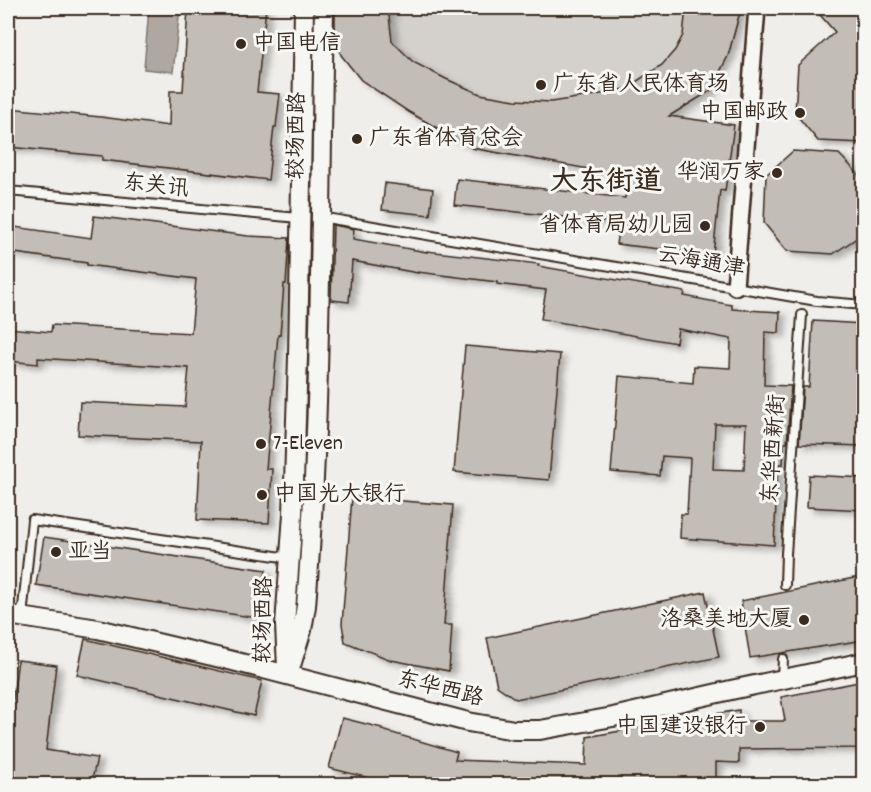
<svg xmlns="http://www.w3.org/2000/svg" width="871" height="792" font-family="Dekko,'LXGW WenKai TC',sans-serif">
	<defs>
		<filter id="shadow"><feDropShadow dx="6" dy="4" stdDeviation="3" flood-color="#0004"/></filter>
	</defs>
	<rect width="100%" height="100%" fill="#efeeea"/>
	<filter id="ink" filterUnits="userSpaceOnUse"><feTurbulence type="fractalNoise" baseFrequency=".0167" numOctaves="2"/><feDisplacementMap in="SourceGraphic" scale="12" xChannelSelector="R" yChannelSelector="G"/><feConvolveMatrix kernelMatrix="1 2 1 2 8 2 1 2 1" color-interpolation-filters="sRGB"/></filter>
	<g filter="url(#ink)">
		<path fill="#d4d1cc" stroke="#887e75" stroke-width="1.5" d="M331,8H741L728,56L710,91L655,125L538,160L472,148L409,112L361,80L341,55L331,27Z"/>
		<path fill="#afa8a1" stroke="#81766d" stroke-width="1.5" d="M149,8H180L173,72L144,69Z"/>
		<path fill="#c2bdb7" stroke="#3b2a1e" stroke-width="1.5" fill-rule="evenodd" filter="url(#shadow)" d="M188,8H266L257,92L280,94L276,127H274L268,180L102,160V156L8,147V108L101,117L169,126L170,91H183Z
			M335,8H388L392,41L413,62L446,79L480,94L515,100L551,102L596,95L625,89L662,65L675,50L683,35L686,8H741L728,56L710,91L669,116L734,125L725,191L720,190L713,255L616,244L619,223L454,205L457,179L625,198L628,176L472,148L409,112L361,80L341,55L335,37Z
			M814,8H864V143L818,141L795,113L798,65L835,32Z
			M793,151L839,154L864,180V233L833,254L787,251L764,223L766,175Z
			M385,183L433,189L430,215L382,210Z
			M94,216L248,236L289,238L286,284H284L280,335H278L266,469H272L269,523L197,520L201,441L78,435L80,402L185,407L189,368L38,358V364L8,361V328L51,332L52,325L191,333L196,279L87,265V263L8,252V226L91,238Z
			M333,225L354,229L353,239L427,252V251L539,264L538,266L685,292L684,296L732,305V309L780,312L779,333L765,332L764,385L791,386L787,443H784L783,464H778L774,545L680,538L681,514H687L690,458L662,456L660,476L611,472L619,376L693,383L694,366L730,368L731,339L678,329L676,343L541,319L546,290L497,284V282L418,272V273L352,261L349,302L331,300ZM715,424H746L744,470L713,469Z
			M813,321L864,324V446L799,444L803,387H809Z
			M465,346L560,354L549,480L454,472Z
			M809,475L864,478V510L807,507Z
			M352,497L453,505L444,625H452L449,671L391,660L345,642L342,624Z
			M44,537L266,570L258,618L36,585Z
			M864,576V640L750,658L741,601Z
			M705,592L719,657L516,699L497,686L487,638Z
			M85,639L262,681L254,716L77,675Z
			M18,660L56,665L46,750L97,758L91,784L8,782V734Z
			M864,681V748L739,749V763L716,762V784H638L574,780V784H380L381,781L329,768L342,718L382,728V730L457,752L455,760L586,765L587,737L739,710V721H785L781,697Z"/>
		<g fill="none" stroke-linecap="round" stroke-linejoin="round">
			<defs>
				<path id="service" d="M8,191L299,218
					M321,218L332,219L735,287L817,301L864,305
					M785,585L786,554L802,315
					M22,617L32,520L289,558
					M782,678L783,659"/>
				<path id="minor" d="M735,287L757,8"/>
				<path id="tertiary" d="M8,615L98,629L229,660L468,722L514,730H540L613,717L731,690L864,662
					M287,668L285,625L293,514L298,357L304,8
					M288,675L302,630L306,606C322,407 320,207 324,8"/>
			</defs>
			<use href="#service" stroke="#3b2a1e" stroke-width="12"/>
			<use href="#minor" stroke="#3b2a1e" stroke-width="20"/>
			<use href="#tertiary" stroke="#3b2a1e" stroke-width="22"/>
			<use href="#service" stroke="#f6f6f2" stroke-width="8"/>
			<use href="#minor" stroke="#f6f6f2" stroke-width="15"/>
			<use href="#tertiary" stroke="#f6f6f2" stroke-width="18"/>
		</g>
	</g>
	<g fill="#3b2a1e" stroke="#f6f6f2" stroke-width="2">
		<circle cx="241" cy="44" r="6"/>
		<circle cx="541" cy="85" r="6"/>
		<circle cx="800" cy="113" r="6"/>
		<circle cx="357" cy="139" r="6"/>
		<circle cx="777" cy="173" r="6"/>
		<circle cx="705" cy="226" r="6"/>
		<circle cx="261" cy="444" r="6"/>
		<circle cx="262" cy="495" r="6"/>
		<circle cx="56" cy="552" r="6"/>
		<circle cx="804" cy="620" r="6"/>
		<circle cx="760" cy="727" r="6"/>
	</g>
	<g text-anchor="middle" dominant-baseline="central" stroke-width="6" stroke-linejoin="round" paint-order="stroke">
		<g font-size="22" fill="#3b2a1e" stroke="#f6f6f2" text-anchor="start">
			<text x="253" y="44">中国电信</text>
			<text x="553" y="85">广东省人民体育场</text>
			<text x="788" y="113" text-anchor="end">中国邮政</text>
			<text x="369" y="139">广东省体育总会</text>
			<text x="765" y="173" text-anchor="end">华润万家</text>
			<text x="693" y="226" text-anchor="end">省体育局幼儿园</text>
			<text x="273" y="444">7-Eleven</text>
			<text x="274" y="495">中国光大银行</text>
			<text x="68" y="552">亚当</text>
			<text x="792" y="620" text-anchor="end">洛桑美地大厦</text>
			<text x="748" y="727" text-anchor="end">中国建设银行</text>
		</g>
		<g font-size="22" fill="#3b2a1e" stroke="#f6f6f2">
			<text transform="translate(298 136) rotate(-89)">较场西路</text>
			<text transform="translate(156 187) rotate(6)">东关讯</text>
			<text transform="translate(701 263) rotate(10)">云海通津</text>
			<text transform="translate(775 449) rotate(-86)">东华西新街</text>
			<text transform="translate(265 620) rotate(-89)">较场西路</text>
			<text transform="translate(440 690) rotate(14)">东华西路</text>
		</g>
		<g font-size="28" font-weight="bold" fill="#3b2a1e" stroke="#f6f6f2">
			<text x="606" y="184">大东街道</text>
		</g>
	</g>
	<rect width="871" height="792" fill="none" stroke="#f6f6f2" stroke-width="30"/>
	<rect x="15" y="15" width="841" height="762" fill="none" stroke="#3b2a1e" stroke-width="2" filter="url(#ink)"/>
</svg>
